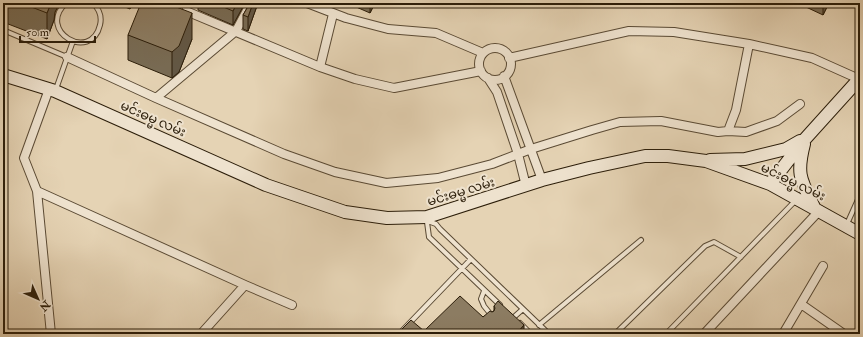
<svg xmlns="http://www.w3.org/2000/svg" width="863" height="337" font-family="'IM FELL Double Pica','Noto Sans Myanmar',serif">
	<rect width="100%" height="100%" fill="#e5d3b4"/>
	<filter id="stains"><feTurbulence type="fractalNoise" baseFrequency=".005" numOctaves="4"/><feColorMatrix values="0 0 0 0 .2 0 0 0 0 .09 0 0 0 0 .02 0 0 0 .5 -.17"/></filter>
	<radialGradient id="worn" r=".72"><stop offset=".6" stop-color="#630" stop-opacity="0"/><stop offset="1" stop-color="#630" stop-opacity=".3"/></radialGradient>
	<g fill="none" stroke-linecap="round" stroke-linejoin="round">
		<defs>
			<path id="service" d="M66,3C36,31 91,63 100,25C102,17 99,9 93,3
				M3,30L67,57
				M56,89L73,41
				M425,220L436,224L440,229L549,334
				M427,222L429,237L500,305
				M847,224L860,195
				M484,291L481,299L484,306L492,316
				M514,317L523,309
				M520,323L531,334
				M539,325L641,240
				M399,334L471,259
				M615,334L705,246L714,242L741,257
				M666,334L796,200"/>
			<path id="minor" d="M307,3L346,18L388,29L436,33L483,53
				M186,11L320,67L355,79L394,88L481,71
				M479 64a16 16 0 1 1 32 0a16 16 0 1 1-32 0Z
				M67,57L156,98L284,154L335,172L386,183L438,178L492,164L531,149L592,130L620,122L661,121L718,132L728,131L736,110L749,44
				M509,58L629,31L674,32L749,44L812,58L859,79
				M320,67L333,14
				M504,76L542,180
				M488,78L497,92L518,154L526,186
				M49,89L24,158L37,191L51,334
				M156,98L236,31L251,3
				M728,131L746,132L777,121L800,104
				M37,191L245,285
				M801,304L844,334
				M201,334L245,285L292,305
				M704,334L820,210
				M783,334L823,266"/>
			<path id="secondary" d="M3,75L55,91L266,185L345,212L387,218L427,217L542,180L589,168L645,156H668L706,161L770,184L860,234
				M804,144C796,175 801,180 814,207
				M710,160L745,159L786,149L800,141
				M770,184L805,139L860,78"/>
		</defs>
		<use href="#service" stroke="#5a4a34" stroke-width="6"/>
		<use href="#minor" stroke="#5a4a34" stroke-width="10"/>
		<use href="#secondary" stroke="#2b1d09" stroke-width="14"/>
		<use href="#service" stroke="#eee2ce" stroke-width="4"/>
		<use href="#minor" stroke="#eee2ce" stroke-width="8"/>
		<use href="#secondary" stroke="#eee2ce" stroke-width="12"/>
	</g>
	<path fill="#786b54" stroke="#2b1d09" d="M3,3H60L55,12L54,20L47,39L3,22Z
		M115,3H132L130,9Z
		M198,3H245L233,25L198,10Z
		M250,3H258L248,31L243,29V15Z
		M347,3H375L370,13Z
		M806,3H829L823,15L806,7Z
		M128,35L192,39L179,72L172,78L128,60Z
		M494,306L524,332L523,334H402V329L424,331L483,317L494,311Z"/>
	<path fill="#625745" stroke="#2b1d09" d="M51,3H60L55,12L54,20L47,39V13Z
		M130,3H132L130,9Z
		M237,3H245L233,25V11Z
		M253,3H258L248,31V17Z
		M370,3H375L370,13Z
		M824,3H829L823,15V4Z
		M192,13V39L179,72L172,78V52Z
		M524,325V332L523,334H516Z"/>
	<path fill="#8c7c62" stroke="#2b1d09" d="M21,3H51L47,13Z
		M141,3H166L192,13L179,46L172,52L128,35Z
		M214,3H237L233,11Z
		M250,3H253L248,17L243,15Z
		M460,296L483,317L490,311L492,312L494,311L495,308L494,306L498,301L524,325L516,334H407L402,329L411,320L424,331Z"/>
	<g text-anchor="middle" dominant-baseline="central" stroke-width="4" stroke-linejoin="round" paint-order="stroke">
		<g font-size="13" fill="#2b1d09" stroke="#eee2ce">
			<text transform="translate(153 119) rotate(24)">မင်းဓမ္မ လမ်း</text>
			<text transform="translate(793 182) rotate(26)">မင်းဓမ္မ လမ်း</text>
			<text transform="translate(461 192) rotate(-17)">မင်းဓမ္မ လမ်း</text>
		</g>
	</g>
	<rect width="863" height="337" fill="none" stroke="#e5d3b4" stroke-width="16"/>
	<rect x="4" y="4" width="855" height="329" fill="none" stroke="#2b1d09" stroke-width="2"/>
	<rect x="8" y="8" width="847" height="321" fill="none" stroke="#2b1d09"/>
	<g transform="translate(38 299) rotate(135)" stroke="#eee2ce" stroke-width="3" paint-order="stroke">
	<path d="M0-3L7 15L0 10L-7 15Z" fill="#2b1d09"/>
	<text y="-6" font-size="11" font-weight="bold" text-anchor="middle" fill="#2b1d09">N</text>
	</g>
	<path d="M20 36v6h75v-6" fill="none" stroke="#2b1d09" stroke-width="2"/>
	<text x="26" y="36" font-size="12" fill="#2b1d09" stroke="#eee2ce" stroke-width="3" paint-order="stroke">50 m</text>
	<rect width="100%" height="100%" filter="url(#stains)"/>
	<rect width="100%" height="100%" fill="url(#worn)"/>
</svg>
